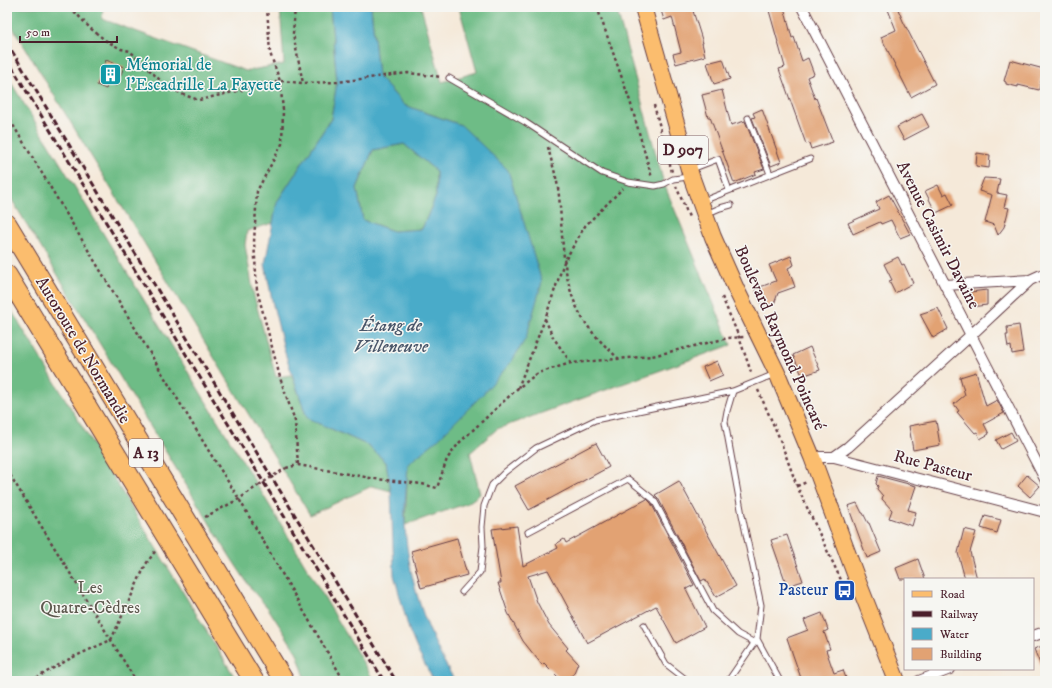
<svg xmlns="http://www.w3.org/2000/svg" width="1052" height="688" font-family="'IM FELL DW Pica',serif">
	<rect width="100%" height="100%" fill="#f6f6f2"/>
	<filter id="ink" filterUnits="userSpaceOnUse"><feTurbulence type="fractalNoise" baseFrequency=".025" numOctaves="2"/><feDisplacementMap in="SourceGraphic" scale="8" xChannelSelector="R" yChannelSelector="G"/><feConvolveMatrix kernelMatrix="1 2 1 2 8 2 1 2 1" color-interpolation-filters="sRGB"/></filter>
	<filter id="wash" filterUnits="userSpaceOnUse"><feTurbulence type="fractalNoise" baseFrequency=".012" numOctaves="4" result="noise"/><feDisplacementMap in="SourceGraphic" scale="16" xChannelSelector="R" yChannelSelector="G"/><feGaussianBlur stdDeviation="0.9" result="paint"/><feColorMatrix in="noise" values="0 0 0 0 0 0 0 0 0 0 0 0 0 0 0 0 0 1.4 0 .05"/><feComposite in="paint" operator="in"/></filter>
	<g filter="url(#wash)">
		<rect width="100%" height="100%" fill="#f5e9d9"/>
		<path fill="#6ebc86" stroke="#5c6e58" d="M7,7H103L102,19L246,71L284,64L280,7H330L337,82L331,119L277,202L273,223L247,231L245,245L254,296L276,377L292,375L307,418L367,445L386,462L391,491L372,486L310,515L7,18Z
			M371,7H421L442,82L477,72L459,7H616L664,184L731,345L497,429L470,453L480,494L468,503L405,525L408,464C447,433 479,398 512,361L461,125L404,105L378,76Z
			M7,76L276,516L374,681H306L297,653L268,608L252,590L229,555L7,192Z
			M404,144L436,171V196L422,229L393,231L363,220L357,188L373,150Z
			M7,303L237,681H7Z"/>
		<path fill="#4aabc9" stroke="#4a657a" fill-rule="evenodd" d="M330,7H371L378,76L404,105L461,125L508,170L542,282L526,338L512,361L483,394L436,441L408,464C407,484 404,505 405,525C408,580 427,634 455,681H434L419,654L409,630L394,575L391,491L386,462L367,445L307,418L285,353L273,305L265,264L277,202L331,119L337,82ZM404,144L436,171V196L422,229L393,231L363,220L357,188L373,150Z"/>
		<g id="blocks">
			<path fill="#e2a273" d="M660,7H698V10L693,11L703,43H702L705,56L676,64L673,54L681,52L672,17L664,20Z
				M768,7H784L792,38L794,37L802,61L808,58L814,74L807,77L815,99L816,98L833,142L811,149L809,143L806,144L779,69L785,67Z
				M887,7H897L903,21L935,84L911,97L881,37L896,30Z
				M723,59L730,79L714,84L707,63Z
				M106,60L124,67L116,86L108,83L106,89L97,85Z
				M1010,60L1044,69L1039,90L1018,85V87L1006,84V82L1004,81Z
				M722,90L731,125L745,121L764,169L755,172L756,174L734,183L710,117H708L702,95Z
				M762,109L781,162L771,166L752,118L755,117L753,113Z
				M922,114L929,127L904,140L897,127Z
				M977,153L990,155L989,168L976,166Z
				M984,178L1000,179L997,193L1007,195L1004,207L1009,208L1004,227L998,235L994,225L985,222L992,195L979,191Z
				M938,185L943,195L947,193L953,205L936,213L925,191Z
				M889,195L910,234L900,238L891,220L881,224L880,222L853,234L848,223L879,209L876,202Z
				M791,256L794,265L788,268L795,287L778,293L774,304L763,308L755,289L776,281L769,265Z
				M898,257L902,265L904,264L913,283L895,293L889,281L892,280L884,264Z
				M987,290V305L971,307L970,292Z
				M938,308L948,329L933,338L920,314Z
				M1019,325L1023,352L1012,354L1011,346L1008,347L1006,335H1008L1007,327Z
				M810,347L820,370L805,375L801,373L793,355Z
				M717,361L723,375L709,381L703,367Z
				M976,372L986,406L997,400L1004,413L984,424L989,434L980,439L977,432L975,433L957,412L959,411L954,404L965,395L960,377Z
				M936,421L940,445L913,450L909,426Z
				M1011,432L1016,441L1001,449L996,440Z
				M596,443L609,467L529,510L515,486Z
				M1027,475L1040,486L1030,497L1018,486Z
				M878,476L916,486L908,510L916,512L912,526L889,518L892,510L882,499L883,496L877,489L878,486L876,484Z
				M679,481L736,586L716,597L705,579L701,581L658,498L655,495Z
				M647,499L651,503L694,585L686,589L705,627L676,643L656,606L587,643L548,570L528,576L537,602L549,625L568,648L566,650L578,663L573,675L561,680L544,663L542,665L523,641L508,613L498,583H501L492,529L517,526L523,566L558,548L556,544L564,539L566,543Z
				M857,503L862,513H863L868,523H869L881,552L867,558L848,506Z
				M985,516L1001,520L997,533L981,528Z
				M964,529L976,532L970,552L977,579H965L958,553Z
				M787,535L803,581L787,586L771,540Z
				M457,538L467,575L421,588L411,551Z
				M918,559L925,579H900L896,568Z
				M822,613L828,630L824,632L830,649L826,650L834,673L843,670L847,681H802L787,638L808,630L804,620Z
				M1045,645V676L1034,649Z"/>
		</g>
	</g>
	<g filter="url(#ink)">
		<use href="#blocks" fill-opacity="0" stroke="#643d45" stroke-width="1"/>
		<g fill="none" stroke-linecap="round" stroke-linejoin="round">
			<defs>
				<path id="lane" d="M449,78L525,122L602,173L628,182L655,186L664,184L673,179L688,177
					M748,118L770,174
					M692,169L718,159L729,190
					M703,201L810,159
					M706,214L720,208L731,205
					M528,532L628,479L654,500L713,611L738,634L755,643
					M462,592L480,572L483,546L482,527L484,506L492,485L505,472L536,448L595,420L733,391L775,374
					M644,625L666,664L688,681
					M757,639L780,681
					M728,681L757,639L761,605L742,515L725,422L727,411L733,391"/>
				<path id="street" d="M802,7L1045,479
					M945,285L1030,280
					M812,457H834L1045,512
					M834,457L848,447L971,335L1030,280L1041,275H1045
					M1033,636L1045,632
					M919,681L950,669"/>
				<path id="primary" d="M643,7L691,176L713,237L736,289L777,373L812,457L858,582L897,681"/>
				<path id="highway" d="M7,224L284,681
					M7,275L254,681"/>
			</defs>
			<use href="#lane" stroke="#643d45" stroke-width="7"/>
			<use href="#street" stroke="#643d45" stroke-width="12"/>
			<use href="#primary" stroke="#643d45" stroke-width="18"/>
			<use href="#highway" stroke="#643d45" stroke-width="21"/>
			<path stroke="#643d45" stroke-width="2.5" stroke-dasharray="3 3" stroke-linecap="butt" d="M70,7L90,28L105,40L121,49L130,51L165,85L184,95L199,100L280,81L303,83L337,82L408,73L442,77
				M267,7L270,53L280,81L283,110L282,144L257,191L254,242L257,290L281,381L295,421L298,465
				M295,7L293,34L303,83
				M447,7L448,9
				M597,7L630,101L652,178
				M654,105L672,172
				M7,115L210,453L239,499L344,681
				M548,147C551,161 556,174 558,188C564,231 559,280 583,319C592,334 606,347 619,359
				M676,186L689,217
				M722,297L739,337L752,375
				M545,319L553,337L571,363
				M518,388L545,319L564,262L585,226L623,188
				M758,390L779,437L797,486L841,580
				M286,468L298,465L376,479L422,484L437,488L447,459L459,443L518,388L538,373L571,363L652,356L728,338L745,337
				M7,470L136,681
				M797,486L807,482
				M205,517L239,499L259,485
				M31,681L71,658L111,640L146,564L156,550"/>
			<use href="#lane" stroke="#fff" stroke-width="5"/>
			<use href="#street" stroke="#fff" stroke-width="10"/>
			<use href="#primary" stroke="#fbbd6e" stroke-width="16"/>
			<use href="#highway" stroke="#fbbd6e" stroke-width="19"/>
			<path stroke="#4a1f2b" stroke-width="3" stroke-dasharray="6 3" stroke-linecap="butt" d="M7,43L396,681
				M7,59L384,681"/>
			<path stroke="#643d45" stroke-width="2.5" stroke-dasharray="3 3" stroke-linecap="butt" d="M259,485L286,468"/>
		</g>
	</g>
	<defs>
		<symbol id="building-square" viewBox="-11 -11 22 22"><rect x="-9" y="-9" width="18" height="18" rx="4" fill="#0f9aa8" stroke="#f6f6f2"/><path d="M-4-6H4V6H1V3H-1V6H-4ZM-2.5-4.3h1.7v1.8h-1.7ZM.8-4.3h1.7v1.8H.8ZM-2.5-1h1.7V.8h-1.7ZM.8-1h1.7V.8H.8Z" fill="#fff"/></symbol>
		<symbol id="bus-square" viewBox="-11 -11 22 22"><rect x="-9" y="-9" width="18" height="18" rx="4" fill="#1a4fb4" stroke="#f6f6f2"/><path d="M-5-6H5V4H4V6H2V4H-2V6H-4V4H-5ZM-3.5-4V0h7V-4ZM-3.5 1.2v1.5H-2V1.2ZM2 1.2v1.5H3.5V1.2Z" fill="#fff"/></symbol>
	</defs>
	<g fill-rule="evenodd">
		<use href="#building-square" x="98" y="62" width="25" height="25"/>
		<use href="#bus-square" x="832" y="578" width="25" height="25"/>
	</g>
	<g text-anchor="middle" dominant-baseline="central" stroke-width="3" stroke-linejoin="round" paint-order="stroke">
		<g fill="#f6f6f2" stroke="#7e6067" stroke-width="1">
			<rect x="658" y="136" width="50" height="28" rx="3"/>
			<rect x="129" y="439" width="34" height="28" rx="3"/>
		</g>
		<g font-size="16" font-weight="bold" fill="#4a1f2b">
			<text x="683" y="150">D 907</text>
			<text x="146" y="453">A 13</text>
		</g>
		<g font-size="17" fill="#0d838f" stroke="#f6f6f2" text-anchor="start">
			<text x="126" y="65">Mémorial de<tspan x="126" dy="20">l’Escadrille La Fayette</tspan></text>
		</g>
		<g font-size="17" fill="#4a1f2b" stroke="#f6f6f2">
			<text transform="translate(938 235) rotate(63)">Avenue Casimir Davaine</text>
			<text transform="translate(780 338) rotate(66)">Boulevard Raymond Poincaré</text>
			<text transform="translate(83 350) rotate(59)">Autoroute de Normandie</text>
			<text transform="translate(933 466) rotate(15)">Rue Pasteur</text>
		</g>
		<g font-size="17" fill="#5d584e" stroke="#f6f6f2">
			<text x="90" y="588">Les<tspan x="90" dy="20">Quatre-Cèdres</tspan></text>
		</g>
		<g font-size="17" fill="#164399" stroke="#f6f6f2" text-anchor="end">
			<text x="828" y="590">Pasteur</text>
		</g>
		<g font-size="18" font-style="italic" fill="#4a576a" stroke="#f6f6f2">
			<text x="391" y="326">Étang de<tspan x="391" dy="21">Villeneuve</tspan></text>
		</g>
	</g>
	<rect width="1052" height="688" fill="none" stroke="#f6f6f2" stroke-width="24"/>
	<rect x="904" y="578" width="130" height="92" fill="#f6f6f2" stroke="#b1a0a2"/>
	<rect x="912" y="591" width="20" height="6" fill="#fbbd6e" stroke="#b1a0a2"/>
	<text x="940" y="598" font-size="12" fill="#4a1f2b">Road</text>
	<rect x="912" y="611" width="20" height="6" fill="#4a1f2b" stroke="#b1a0a2"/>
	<text x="940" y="618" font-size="12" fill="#4a1f2b">Railway</text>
	<rect x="912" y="628" width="20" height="12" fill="#4aabc9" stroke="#b1a0a2"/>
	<text x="940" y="638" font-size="12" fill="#4a1f2b">Water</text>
	<rect x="912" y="648" width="20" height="12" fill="#e2a273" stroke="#b1a0a2"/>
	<text x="940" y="658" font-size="12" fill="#4a1f2b">Building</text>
	<path d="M20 36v6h97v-6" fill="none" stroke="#4a1f2b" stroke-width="2"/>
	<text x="26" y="36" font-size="12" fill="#4a1f2b" stroke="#f6f6f2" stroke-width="3" paint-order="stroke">50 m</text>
</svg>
